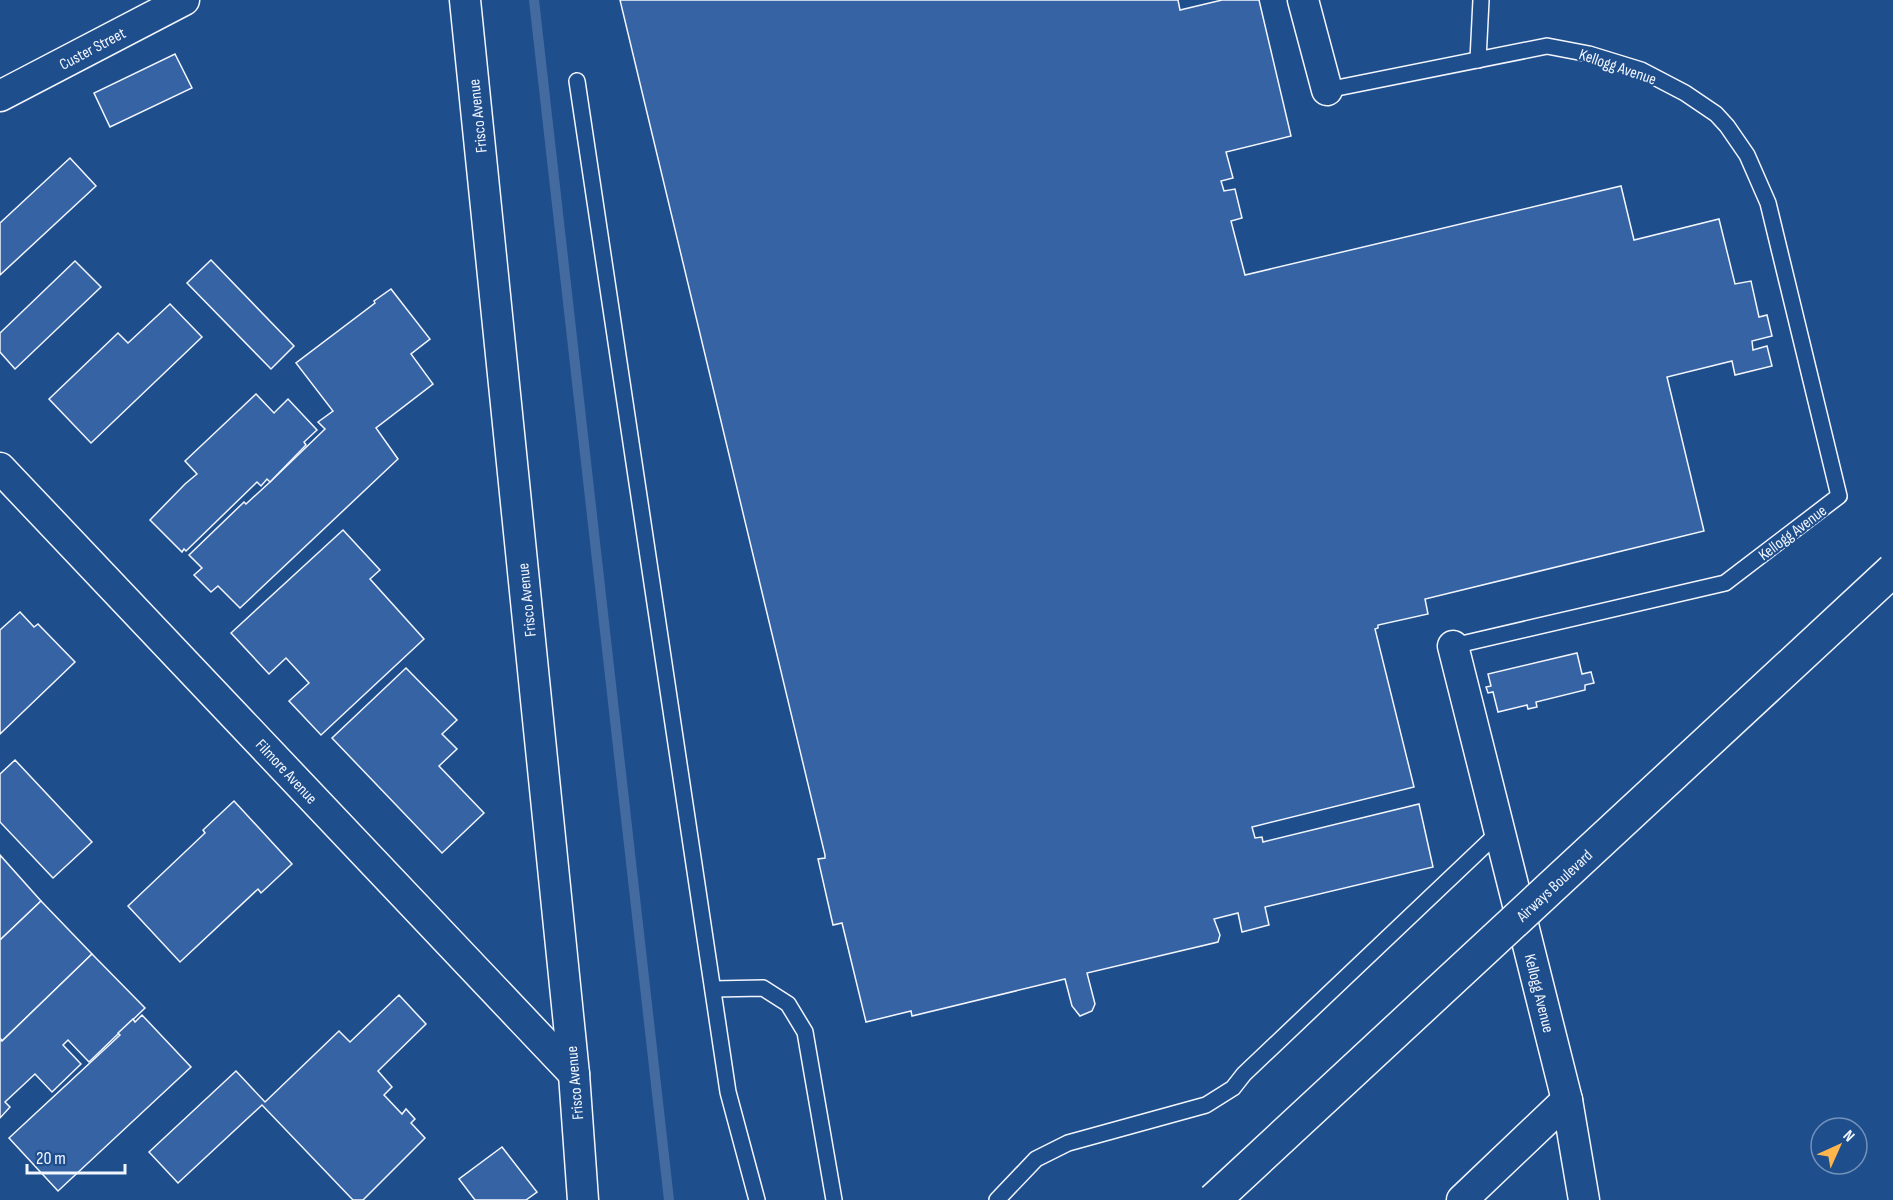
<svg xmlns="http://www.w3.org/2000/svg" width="1893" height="1200" font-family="'Sofia Sans Condensed',sans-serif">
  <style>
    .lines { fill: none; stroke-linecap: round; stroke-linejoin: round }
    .stream { stroke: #446ba0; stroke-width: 10 }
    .building { fill: #3563a3; stroke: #f2f6ff; stroke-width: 1.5 }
    .service-casing { stroke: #f2f6ff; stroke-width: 18 }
    .minor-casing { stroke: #f2f6ff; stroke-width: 33 }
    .service { stroke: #1f4e8c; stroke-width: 15 }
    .minor { stroke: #1f4e8c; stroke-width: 30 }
    .primary-bridge-casing { stroke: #f2f6ff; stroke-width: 36; stroke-linecap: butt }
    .primary-bridge { stroke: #1f4e8c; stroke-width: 33 }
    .labels { text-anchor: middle; stroke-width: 4.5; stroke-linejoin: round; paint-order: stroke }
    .street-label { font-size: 16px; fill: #f2f6ff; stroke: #1f4e8c }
  </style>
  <rect width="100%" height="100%" fill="#1f4e8c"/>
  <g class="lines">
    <polyline class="stream" points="534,0 669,1200"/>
  </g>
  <g class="building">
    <polygon points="620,0 1178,0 1180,10 1222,0 1259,0 1291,136 1226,152 1233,178 1221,181 1224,191 1235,189 1242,218 1231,221 1245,275 1621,186 1634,240 1719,219 1735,284 1751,281 1759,317 1767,315 1772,336 1752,341 1753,350 1767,346 1772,366 1735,375 1732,361 1667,377 1704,531 1425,599 1428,614 1378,625 1378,628 1375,629 1414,787 1252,827 1255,838 1262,837 1263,842 1419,804 1433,867 1265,907 1269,925 1242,932 1238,913 1214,919 1220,935 1218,942 1087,973 1095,1004 1092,1011 1080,1016 1072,1006 1065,979 912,1016 911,1011 866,1022 842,923 833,925 818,859 825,858 825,855"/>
    <polygon points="175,54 192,88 110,127 94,93"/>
    <polygon points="70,158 96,186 0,275 0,223"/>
    <polygon points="211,260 294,346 271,369 187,283"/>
    <polygon points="75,261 101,287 15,369 0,352 0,333"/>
    <polygon points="391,289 430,339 411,354 433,384 376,428 398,459 240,608 218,586 211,592 194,575 202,568 189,555 244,502 246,504 270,482 325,429 318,422 333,411 296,363 375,303 374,301"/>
    <polygon points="170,304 202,337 91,443 49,399 118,333 128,343"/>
    <polygon points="256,394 274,413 288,399 317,430 304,442 306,445 270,482 267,479 261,486 257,482 186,551 184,549 182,552 150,520 185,484 197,474 185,461"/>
    <polygon points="343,530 380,570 370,579 424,639 321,735 289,701 309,683 286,658 269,674 231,633"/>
    <polygon points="20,612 34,627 38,624 75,662 0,734 0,630"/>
    <polygon points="1577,653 1582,674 1591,672 1594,683 1585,685 1585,690 1536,702 1537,707 1528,709 1527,705 1498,712 1493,692 1488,693 1486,687 1491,686 1488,674"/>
    <polygon points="406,668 457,720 442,734 457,749 439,766 484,813 442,853 332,738"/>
    <polygon points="15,760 92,842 53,878 0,822 0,774"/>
    <polygon points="234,801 292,864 261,893 258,889 180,962 128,906 205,833 203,830"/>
    <polygon points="0,855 41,901 0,940"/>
    <polygon points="41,901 92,954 2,1041 0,1038 0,940"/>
    <polygon points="92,954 145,1008 89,1062 68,1040 63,1045 81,1064 52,1092 35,1074 5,1102 10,1107 0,1118 0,1040 2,1041"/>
    <polygon points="399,995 426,1024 378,1071 392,1087 384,1095 402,1114 406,1109 415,1119 411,1123 425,1138 363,1200 353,1200 262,1105 178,1183 149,1152 236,1071 265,1102 339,1031 350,1042"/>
    <polygon points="142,1015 191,1067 58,1191 9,1138 120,1035 118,1033 133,1019 135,1022"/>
    <polygon points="502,1147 537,1192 526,1200 475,1200 459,1179"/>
  </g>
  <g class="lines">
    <defs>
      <g id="service">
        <polyline points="1478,60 1481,0"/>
        <polyline points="577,81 728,1092 757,1200"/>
        <polyline points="1327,90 1547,46 1589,54 1641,70 1685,93 1716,114 1727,126 1747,155 1768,203 1839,496 1725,583 1453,646"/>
        <polyline points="713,989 763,988 788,1004 805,1032 834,1200"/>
        <polyline points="997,1200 1036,1159 1068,1143 1206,1105 1233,1088 1244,1074 1500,831"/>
      </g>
      <g id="minor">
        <polyline points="465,0 574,1074 583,1200"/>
        <polyline points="1303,0 1327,90"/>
        <polyline points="0,96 184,0"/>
        <polyline points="0,468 574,1074"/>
        <polyline points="1453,646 1567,1100 1584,1200"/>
        <polyline points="1462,1200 1567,1100"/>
      </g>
    </defs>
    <use href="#service" class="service-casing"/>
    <use href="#minor" class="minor-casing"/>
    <use href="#service" class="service"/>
    <use href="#minor" class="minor"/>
    <defs>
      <polyline id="primary-bridge" points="1214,1200 1893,570"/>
    </defs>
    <use href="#primary-bridge" class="primary-bridge-casing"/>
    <use href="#primary-bridge" class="primary-bridge"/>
  </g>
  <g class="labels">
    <g class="street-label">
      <text transform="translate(92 48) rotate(-28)" y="6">Custer Street</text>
      <text transform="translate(1618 66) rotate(19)" y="6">Kellogg Avenue</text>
      <text transform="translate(477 116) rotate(-96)" y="6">Frisco Avenue</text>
      <text transform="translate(1792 532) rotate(-37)" y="6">Kellogg Avenue</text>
      <text transform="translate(526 600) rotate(-96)" y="6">Frisco Avenue</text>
      <text transform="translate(287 771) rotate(47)" y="6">Filmore Avenue</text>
      <text transform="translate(1554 885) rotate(-43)" y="6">Airways Boulevard</text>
      <text transform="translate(1540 993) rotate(76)" y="6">Kellogg Avenue</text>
      <text transform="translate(574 1083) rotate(-95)" y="6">Frisco Avenue</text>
    </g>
  </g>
  <g transform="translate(1839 1146) rotate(45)"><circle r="28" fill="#1f4e8c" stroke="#7391ba" stroke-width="1.5"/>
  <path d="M0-4.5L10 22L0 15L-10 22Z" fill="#ffb74d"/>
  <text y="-9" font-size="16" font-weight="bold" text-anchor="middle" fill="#f2f6ff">N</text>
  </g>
  <path d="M27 1164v9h98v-9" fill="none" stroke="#f2f6ff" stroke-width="3"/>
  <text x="36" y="1164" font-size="18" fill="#f2f6ff" stroke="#1f4e8c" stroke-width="4.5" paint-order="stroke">20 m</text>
</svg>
